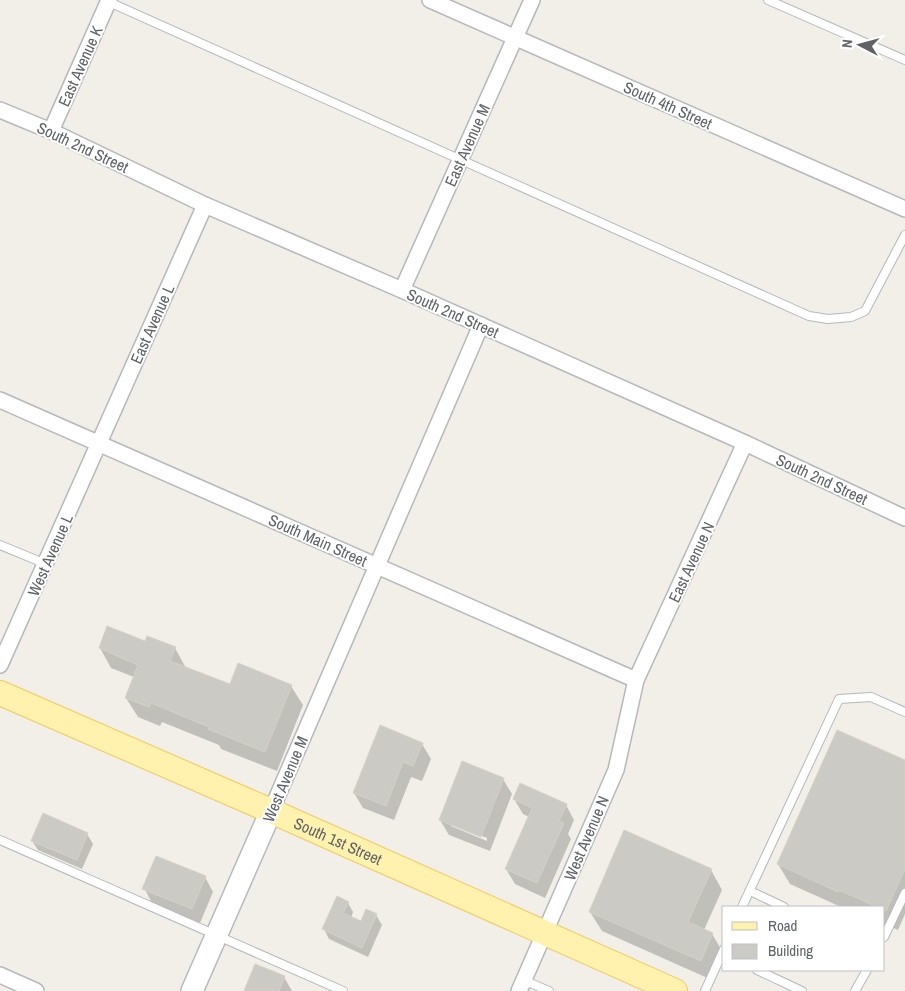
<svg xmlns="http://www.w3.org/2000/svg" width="905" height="991" font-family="'Archivo Narrow',sans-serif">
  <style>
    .shadow { fill: #0003; fill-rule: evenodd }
    .building { fill: #cccac5; stroke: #d6d1c6 }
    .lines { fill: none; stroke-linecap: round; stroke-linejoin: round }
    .lane-casing { stroke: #b5b8bc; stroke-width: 10 }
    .street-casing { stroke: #b5b8bc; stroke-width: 18 }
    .secondary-casing { stroke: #b6babf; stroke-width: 24 }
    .primary-casing { stroke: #f2c960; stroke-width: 26 }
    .lane { stroke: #fff; stroke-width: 8 }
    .street { stroke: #fff; stroke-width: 15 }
    .secondary { stroke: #fff; stroke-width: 21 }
    .primary { stroke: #fff2af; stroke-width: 24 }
    .labels { text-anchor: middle; stroke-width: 4; stroke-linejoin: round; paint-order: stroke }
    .street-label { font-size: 16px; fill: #5f6368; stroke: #fff }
  </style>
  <rect width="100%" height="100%" fill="#f1efe8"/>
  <g class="shadow">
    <polygon points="146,643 175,648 186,668 230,686 291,686 303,705 277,771 221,749 219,745 162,722 160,726 138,717 126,698 134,677 111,668 100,648"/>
    <polygon points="422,744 431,759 422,781 411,777 394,820 363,808 354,793"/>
    <polygon points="905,762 905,914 898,930 884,924 884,907 841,907 790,884 778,864"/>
    <path d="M503,779L512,794L490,851L449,835L440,820ZM451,824L487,838V841L451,826Z"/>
    <polygon points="514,799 566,805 574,820 568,834 571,839 545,898 515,884 506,869 529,817 523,814"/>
    <polygon points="87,834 93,844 82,869 38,850 32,841"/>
    <polygon points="711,870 722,890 704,930 712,934 724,954 712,980 602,931 590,912"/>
    <polygon points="205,877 213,892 200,923 152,903 144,888"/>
    <polygon points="348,903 353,912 351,918 361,922 376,915 382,925 368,957 329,939 324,929"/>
    <polygon points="284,977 292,991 245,991"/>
  </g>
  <g class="building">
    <polygon points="107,626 145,641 147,636 176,647 170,661 230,684 238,663 292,685 265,752 208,729 209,727 151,703 149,707 125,698 138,665 99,648"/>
    <polygon points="380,725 423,743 413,766 403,762 386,806 353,793"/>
    <polygon points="837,730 905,760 905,869 886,911 884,910 884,907 877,907 839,890 838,892 777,864"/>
    <polygon points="462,761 504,778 481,837 439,820"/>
    <polygon points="520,783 567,804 559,821 564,823 537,883 505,869 532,808 513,799"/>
    <polygon points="43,813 88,833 77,860 31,841"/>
    <polygon points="624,830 712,869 688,922 713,933 701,961 589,912"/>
    <polygon points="156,856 206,876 192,909 142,889"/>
    <polygon points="337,896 349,902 343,913 361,921 366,909 377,914 362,948 322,929"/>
    <polygon points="255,964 285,976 279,991 244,991"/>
  </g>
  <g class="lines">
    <defs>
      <g id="lane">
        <polyline points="768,0 905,60"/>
        <polyline points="109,2 809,316 828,319 851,317 865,311 905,235"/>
        <polyline points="0,545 46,564"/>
        <polyline points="0,840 343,991"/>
        <polyline points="750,891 784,907"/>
        <polyline points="742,907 839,699 871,697 905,712"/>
        <polyline points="884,937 905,893"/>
        <polyline points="757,970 802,991"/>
        <polyline points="523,980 549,991"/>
        <polyline points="705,991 724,949"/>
        <polyline points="855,991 867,970"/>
      </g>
      <g id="street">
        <polyline points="430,0 905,209"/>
        <polyline points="0,110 51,131 205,205 402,290 745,443 905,518"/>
        <polyline points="51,131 109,0"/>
        <polyline points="402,290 532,0"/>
        <polyline points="0,400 636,680"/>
        <polyline points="0,665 205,205"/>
        <polyline points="271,811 481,325"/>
        <polyline points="0,975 36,991"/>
        <polyline points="519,991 616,770 636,680 745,443"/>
      </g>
      <polyline id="secondary" points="192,991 271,811"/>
      <g id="primary">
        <path id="s1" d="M0,693L271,811L675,991"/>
      </g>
    </defs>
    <use href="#lane" class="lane-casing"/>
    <use href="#street" class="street-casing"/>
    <use href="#secondary" class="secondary-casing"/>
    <use href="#primary" class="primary-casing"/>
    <use href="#lane" class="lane"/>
    <use href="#street" class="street"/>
    <use href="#secondary" class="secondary"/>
    <use href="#primary" class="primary"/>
  </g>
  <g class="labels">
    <g class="street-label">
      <text transform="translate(80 66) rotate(-66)" y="6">East Avenue K</text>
      <text transform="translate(668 105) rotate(24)" y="6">South 4th Street</text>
      <text transform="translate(467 145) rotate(-66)" y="6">East Avenue M</text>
      <text transform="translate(83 147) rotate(25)" y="6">South 2nd Street</text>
      <text transform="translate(453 313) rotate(24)" y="6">South 2nd Street</text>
      <text transform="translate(152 324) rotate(-66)" y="6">East Avenue L</text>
      <text transform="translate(822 479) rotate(25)" y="6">South 2nd Street</text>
      <text transform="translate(318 540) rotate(24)" y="6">South Main Street</text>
      <text transform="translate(50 555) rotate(-66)" y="6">West Avenue L</text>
      <text transform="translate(691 562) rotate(-65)" y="6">East Avenue N</text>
      <text transform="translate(285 779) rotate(-67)" y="6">West Avenue M</text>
      <text transform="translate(586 838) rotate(-67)" y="6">West Avenue N</text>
      <text dy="6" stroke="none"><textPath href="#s1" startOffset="369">South 1st Street</textPath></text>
    </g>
  </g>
  <rect x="722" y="906" width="162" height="65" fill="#ffffff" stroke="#bfc1c3"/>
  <rect x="732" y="922" width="25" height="8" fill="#fff2af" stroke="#bfc1c3"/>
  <text x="768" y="931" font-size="15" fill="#5f6368">Road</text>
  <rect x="732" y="944" width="25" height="15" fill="#cccac5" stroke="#bfc1c3"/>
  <text x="768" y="956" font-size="15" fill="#5f6368">Building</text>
  <g transform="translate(860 45) rotate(276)" stroke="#ffffff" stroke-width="4" paint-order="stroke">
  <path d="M0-4L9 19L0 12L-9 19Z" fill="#5f6368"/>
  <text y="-8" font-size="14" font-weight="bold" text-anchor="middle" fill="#5f6368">N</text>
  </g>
</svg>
